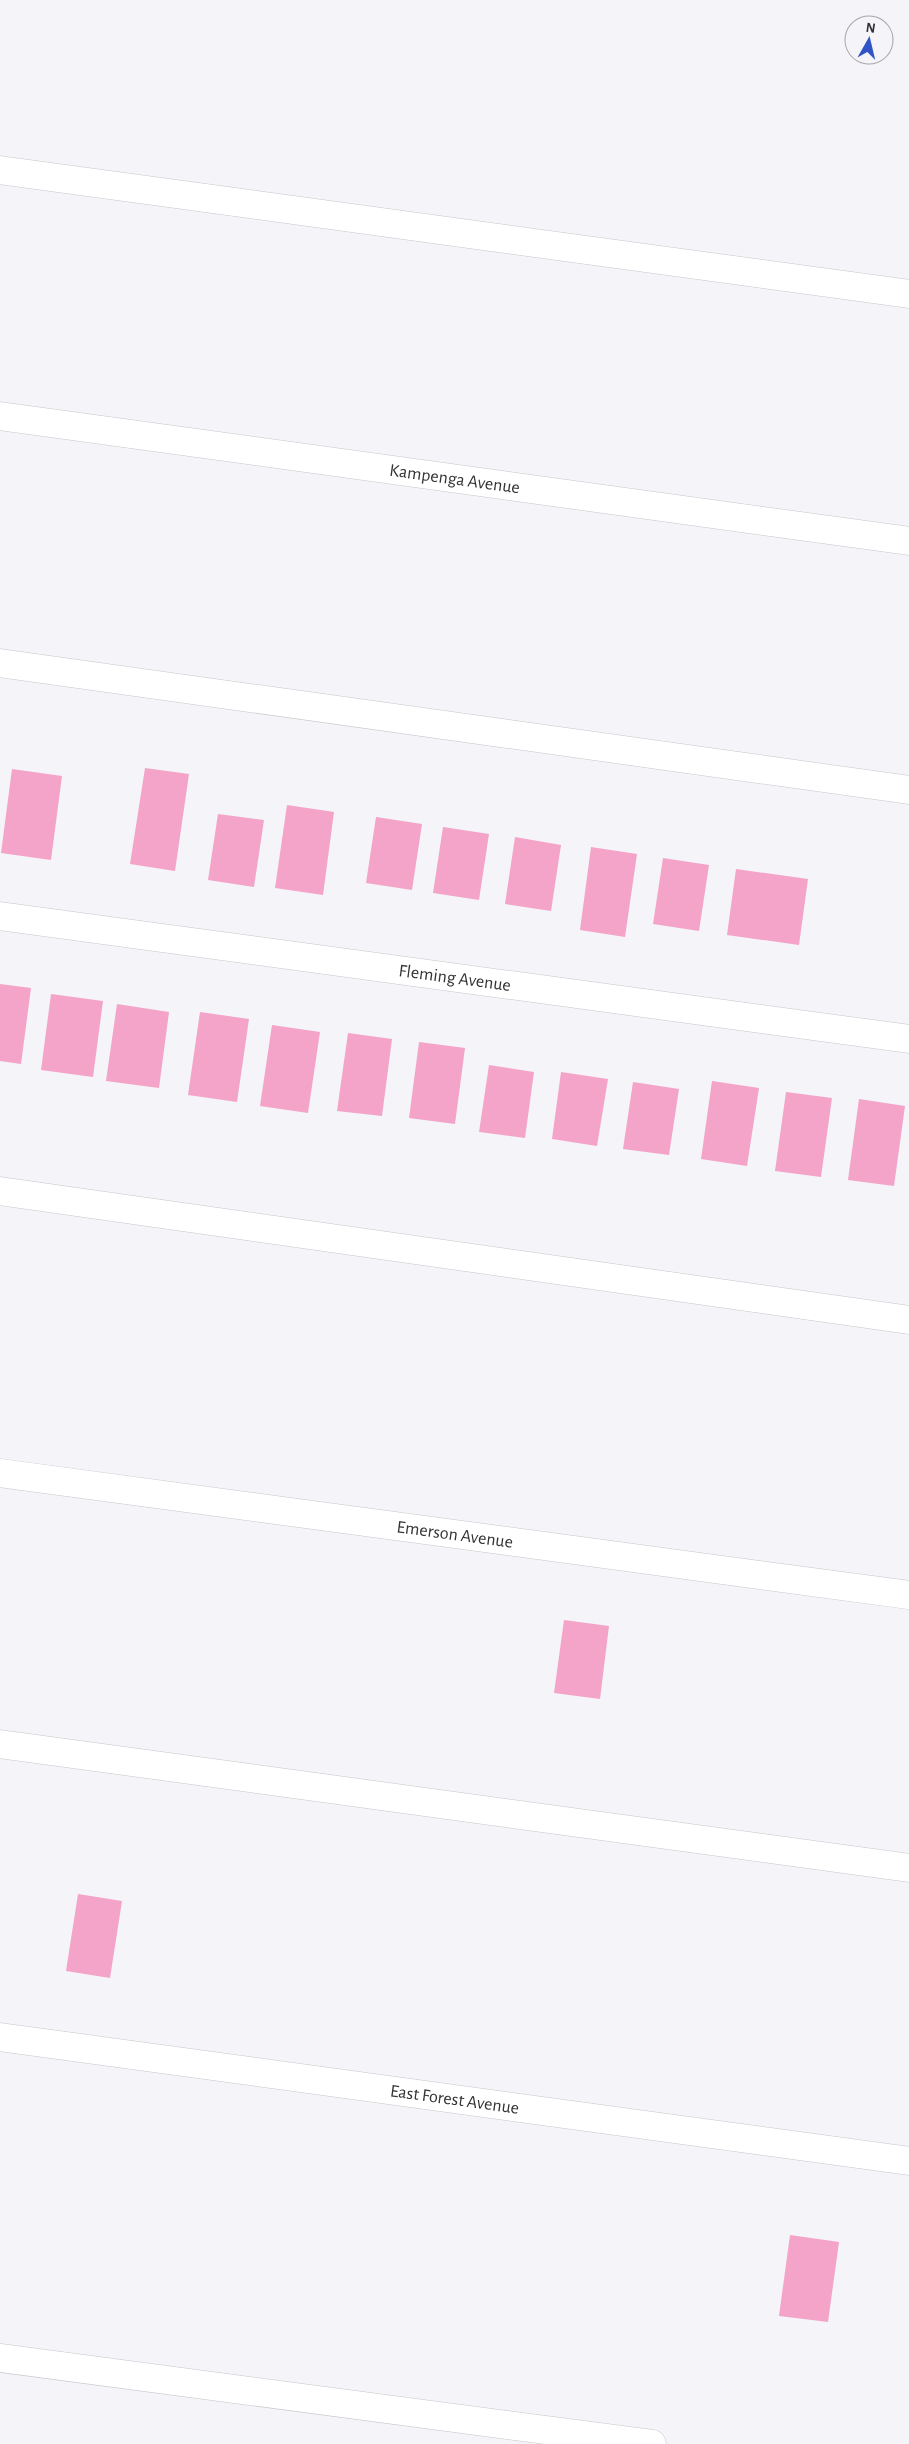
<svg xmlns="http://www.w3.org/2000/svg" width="909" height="2444" font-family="'Alegreya Sans',sans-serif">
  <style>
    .building { fill: #f4a4c8 }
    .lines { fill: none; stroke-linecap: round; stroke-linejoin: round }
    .minor-casing { stroke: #c7c7cb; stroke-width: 29 }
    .minor { stroke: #fff; stroke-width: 28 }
    .labels { text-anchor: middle; stroke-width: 4; stroke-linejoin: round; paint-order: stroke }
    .street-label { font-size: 18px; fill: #333335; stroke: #f4f4f9 }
  </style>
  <rect width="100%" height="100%" fill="#f4f4f9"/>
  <g class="building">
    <polygon points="145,768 189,774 175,871 130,864"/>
    <polygon points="12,769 62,776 51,860 1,853"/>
    <polygon points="287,805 334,812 323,895 275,888"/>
    <polygon points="218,814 264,820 254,887 208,880"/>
    <polygon points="376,817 422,824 412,890 366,883"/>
    <polygon points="443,827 489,834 479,900 433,893"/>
    <polygon points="515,837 561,845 551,911 505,904"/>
    <polygon points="591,847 637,854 625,937 580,930"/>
    <polygon points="663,858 709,865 699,931 653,924"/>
    <polygon points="736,869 808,879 799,945 727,935"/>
    <polygon points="0,984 31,988 21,1064 0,1061"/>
    <polygon points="51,994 103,1001 93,1077 41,1070"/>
    <polygon points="117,1004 169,1012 159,1088 106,1081"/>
    <polygon points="200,1012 249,1019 237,1102 188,1095"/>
    <polygon points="272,1025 320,1032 308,1113 260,1106"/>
    <polygon points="348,1033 392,1039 382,1116 337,1111"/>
    <polygon points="419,1042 465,1048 455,1124 409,1118"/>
    <polygon points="489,1065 534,1072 525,1138 479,1132"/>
    <polygon points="561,1072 608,1079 597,1146 552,1139"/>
    <polygon points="712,1081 759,1088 747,1166 701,1159"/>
    <polygon points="633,1082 679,1089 669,1155 623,1149"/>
    <polygon points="786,1092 832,1098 821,1177 775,1171"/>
    <polygon points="859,1099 905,1106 894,1186 848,1180"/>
    <polygon points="564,1620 609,1626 600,1699 554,1693"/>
    <polygon points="78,1894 122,1901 110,1978 66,1971"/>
    <polygon points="790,2235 839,2242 828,2322 779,2316"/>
  </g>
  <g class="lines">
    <defs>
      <g id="minor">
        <polyline points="0,170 909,294"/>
        <path id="s1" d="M0,416L909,541"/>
        <polyline points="0,663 909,790"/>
        <path id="s2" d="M0,916L909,1039"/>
        <polyline points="0,1191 909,1320"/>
        <path id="s3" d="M0,1473L909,1595"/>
        <polyline points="0,1744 909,1868"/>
        <path id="s4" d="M0,2037L909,2161"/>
        <polyline points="0,2358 652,2444"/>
      </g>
    </defs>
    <use href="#minor" class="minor-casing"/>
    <use href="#minor" class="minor"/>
  </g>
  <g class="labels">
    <g class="street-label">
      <text dy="6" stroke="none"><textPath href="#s1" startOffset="459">Kampenga Avenue</textPath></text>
      <text dy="6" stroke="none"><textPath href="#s2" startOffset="459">Fleming Avenue</textPath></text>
      <text dy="6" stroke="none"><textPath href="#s3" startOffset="459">Emerson Avenue</textPath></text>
      <text dy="6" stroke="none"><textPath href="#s4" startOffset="459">East Forest Avenue</textPath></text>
    </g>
  </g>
  <g transform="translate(869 40) rotate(8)"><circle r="24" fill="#f4f4f9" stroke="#a7a7ab"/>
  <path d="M0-4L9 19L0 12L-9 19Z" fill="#3255c5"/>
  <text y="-8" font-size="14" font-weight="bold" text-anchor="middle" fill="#333335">N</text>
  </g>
</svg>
